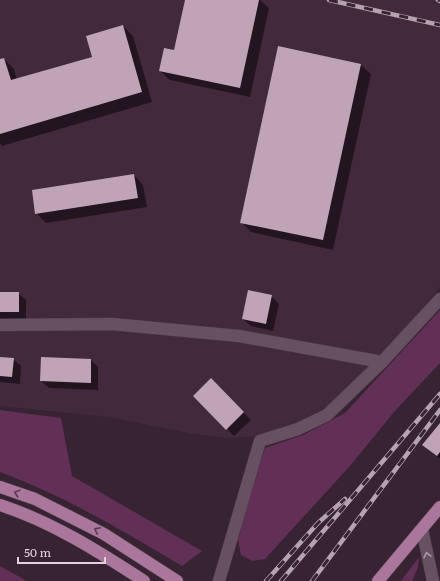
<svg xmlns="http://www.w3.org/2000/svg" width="440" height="581" font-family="Literata,serif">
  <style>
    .built { fill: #43293c }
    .green { fill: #622f56 }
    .shadow { fill: #0007 }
    .building { fill: #bea4b6 }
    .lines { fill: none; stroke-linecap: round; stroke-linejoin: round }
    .minor-casing { stroke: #50404c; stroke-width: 13 }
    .major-casing { stroke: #50404c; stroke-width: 13 }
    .minor { stroke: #675161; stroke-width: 12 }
    .major { stroke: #aa769c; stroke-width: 12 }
    .rail-casing { stroke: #b3a4af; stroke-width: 4.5 }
    .rail { stroke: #372332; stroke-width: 3; stroke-dasharray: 9; stroke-linecap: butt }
    .oneway { stroke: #5a3c52 }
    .oneway2 { stroke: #aa98a5 }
  </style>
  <rect width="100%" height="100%" fill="#372332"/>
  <polygon class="built" points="0,0 440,0 440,287 383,355 333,404 294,425 259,437 226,438 193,434 109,417 0,406"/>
  <g class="green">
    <polygon points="440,310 440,363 394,412 350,466 265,559 252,561 241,555 238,540 244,516 265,448 303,435 345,413"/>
    <path d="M0,410L61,418L72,476L202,551L182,566C123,531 65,496 0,472Z"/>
    <polygon points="419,557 418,567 412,581 401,581"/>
    <polygon points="0,566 27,581 0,581"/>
  </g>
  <g class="shadow">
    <polygon points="186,0 260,0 269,8 250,97 170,80 160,71 175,51"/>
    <polygon points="123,26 133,36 152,102 2,146 0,143 0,60 4,59 14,69 17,80 93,57"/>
    <polygon points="279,47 361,65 371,74 333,250 251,232 241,222"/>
    <polygon points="134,175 143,185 147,207 46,223 36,213"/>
    <polygon points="0,293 18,293 26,300 26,319 0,320"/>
    <polygon points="271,296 279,304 273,331 251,326 243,319"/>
    <polygon points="0,358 13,359 21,366 20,384 0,382"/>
    <polygon points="91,360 98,367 98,390 49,388 41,381"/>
    <polygon points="211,379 251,420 234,436 194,396"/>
    <polygon points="440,424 440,459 424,445"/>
  </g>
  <g class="building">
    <polygon points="185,0 259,0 240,88 159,71 164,48 174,50"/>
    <polygon points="123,25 142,92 0,134 0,59 4,58 11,80 92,57 86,36"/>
    <polygon points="278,46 361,64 323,240 240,223"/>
    <polygon points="134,174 138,198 35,214 32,190"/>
    <polygon points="248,290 272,295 266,324 242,319"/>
    <rect x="0" y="292" width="19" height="20"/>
    <polygon points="0,357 14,358 12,377 0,376"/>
    <polygon points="41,357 91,359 91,383 40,381"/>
    <polygon points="211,378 244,412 226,430 193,396"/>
    <polygon points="440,423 440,452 437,456 422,445"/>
  </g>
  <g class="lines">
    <defs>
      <g id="minor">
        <polyline points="0,325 112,324 239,336 382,362"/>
        <polyline points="422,529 433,581"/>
        <polyline points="219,581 260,441 298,429 327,415 382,362 440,299"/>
      </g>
      <g id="major">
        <polyline points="0,487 35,499 104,534 177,581"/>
        <path d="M0,505C52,522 98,551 144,581"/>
        <polyline points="378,581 440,507"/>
      </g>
    </defs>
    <use href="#minor" class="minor-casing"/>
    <use href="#major" class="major-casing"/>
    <use href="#minor" class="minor"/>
    <use href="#major" class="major"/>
    <defs>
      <g id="rail">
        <polyline points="329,0 440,25"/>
        <polyline points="438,0 440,1"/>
        <polyline points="266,581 318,523 345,499"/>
        <polyline points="281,581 440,394"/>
        <polyline points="312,581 440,410"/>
      </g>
    </defs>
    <use href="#rail" class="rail-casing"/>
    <use href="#rail" class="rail"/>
  </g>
  <defs><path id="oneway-chevron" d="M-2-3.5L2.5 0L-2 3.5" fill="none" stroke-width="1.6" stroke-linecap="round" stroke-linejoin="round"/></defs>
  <g class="oneway">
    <use href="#oneway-chevron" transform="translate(17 493) rotate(-161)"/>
    <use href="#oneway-chevron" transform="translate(97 530) rotate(-153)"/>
  </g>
  <use class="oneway2" href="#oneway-chevron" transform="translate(427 555) rotate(-102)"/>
  <path d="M18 557v6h87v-6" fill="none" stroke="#e0d3dc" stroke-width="2"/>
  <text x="24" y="557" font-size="12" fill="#e0d3dc" stroke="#372332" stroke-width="3" paint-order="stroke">50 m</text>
</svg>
